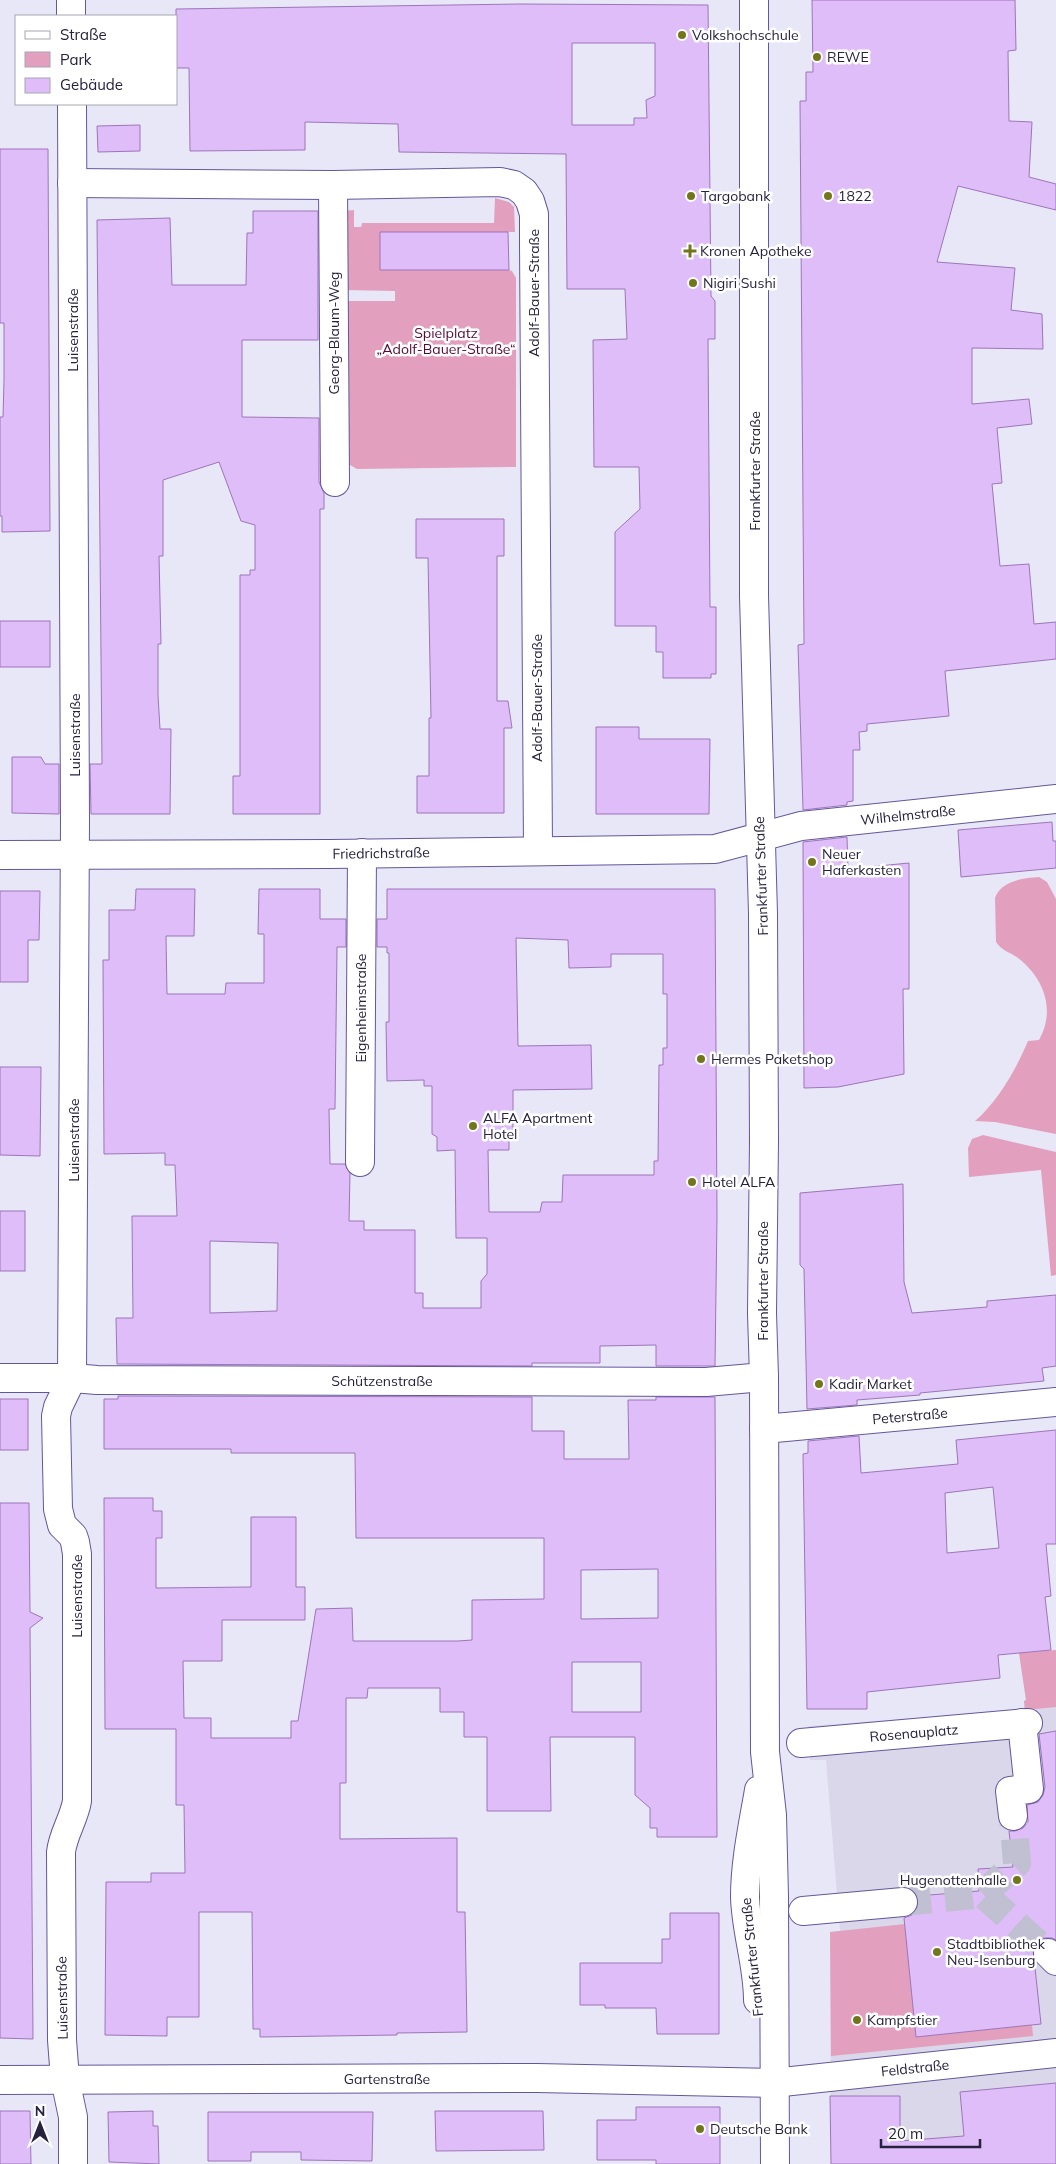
<svg xmlns="http://www.w3.org/2000/svg" width="1056" height="2164" font-family="Mulish,sans-serif">
  <style>
    .built { fill: #dad7ea }
    .green { fill: #e2a0be }
    .building { fill: #dfbdf8; stroke: #9d75b9; fill-rule: evenodd }
    .lines { fill: none; stroke-linecap: round; stroke-linejoin: round }
    .minor-tunnel { stroke: #c1bfd2; stroke-width: 28; stroke-dasharray: 28 14; stroke-linecap: butt }
    .minor-casing { stroke: #64569c; stroke-width: 30 }
    .major-casing { stroke: #64569c; stroke-width: 30 }
    .minor { stroke: #fff; stroke-width: 28 }
    .major { stroke: #fff; stroke-width: 28 }
    .poi-dot { fill: #73751b; stroke: #fff; stroke-width: 2 }
    .labels { text-anchor: middle; stroke-width: 5; stroke-linejoin: round; paint-order: stroke }
    .poi-label { font-size: 14px; fill: #26213e; stroke: #fff; text-anchor: start }
    .street-label { font-size: 14px; fill: #26213e; stroke: #fff }
    .park-label { font-size: 14px; fill: #570737; stroke: #fff }
  </style>
  <rect width="100%" height="100%" fill="#e8e7f7"/>
  <polygon class="built" points="1056,1650 1056,2164 831,2164 830,1932 840,1931 826,1760 810,1760 808,1726 1024,1710 1024,1701 1026,1700 1019,1653"/>
  <g class="green">
    <polygon points="495,198 509,202 514,207 515,232 380,232 380,270 509,270 512,271 516,278 516,467 357,469 348,464 342,301 395,301 395,291 342,290 341,211 354,210 354,227 361,227 362,223 494,223"/>
    <path d="M1039,877L1047,882L1056,899V1134L995,1122L975,1121C999,1100 1016,1069 1028,1041L1039,1040C1056,1010 1044,978 1018,958C1010,952 1002,951 996,942L995,898C1001,881 1023,878 1039,877Z"/>
    <polygon points="983,1135 1056,1152 1056,1275 1051,1276 1041,1170 969,1177 968,1148 972,1139"/>
    <polygon points="1056,1650 1056,1707 1025,1710 1024,1701 1026,1700 1019,1653"/>
    <polygon points="905,1924 916,2037 1032,2025 1033,2036 831,2056 830,1932"/>
  </g>
  <g class="building">
    <polygon points="812,0 1015,0 1016,50 1008,51 1009,121 1032,122 1029,177 1056,184 1056,210 958,186 937,262 1015,268 1011,310 1042,314 1043,349 972,348 972,404 1029,399 1032,424 997,428 1002,483 992,484 1000,566 1029,564 1034,624 1056,622 1056,659 945,671 949,716 867,724 867,731 859,732 860,750 853,750 853,801 847,802 847,805 803,810 798,645 804,644 800,101 806,101 806,72 813,72"/>
    <path d="M520,4L708,5L711,296L715,301V339H708L710,607H716V674H711V678H663V652H656V626H615V532L640,509L639,467H594L593,340L627,339L625,289H567L566,154L399,152L398,124L305,122V150L190,151L189,68H176V9ZM572,43H655V96L646,100L647,118H634V125H572Z"/>
    <polygon points="140,125 140,151 98,152 97,126"/>
    <polygon points="0,149 48,149 50,531 2,532 2,516 0,516 0,417 3,417 4,380 4,323 0,323"/>
    <polygon points="253,211 318,211 318,340 242,340 242,417 319,418 319,482 324,493 324,509 320,509 320,814 233,814 233,776 240,776 240,575 250,575 250,570 255,570 255,525 241,521 219,462 163,480 163,556 159,556 161,644 158,644 158,695 160,729 171,729 170,814 91,814 90,764 102,764 97,220 170,218 172,285 246,285 247,233 253,233"/>
    <polygon points="380,232 508,232 509,270 380,270"/>
    <polygon points="416,519 504,519 504,556 497,556 497,701 508,701 512,728 504,728 504,813 417,813 417,776 429,776 429,718 431,718 428,558 416,558"/>
    <rect x="0" y="621" width="50" height="46"/>
    <polygon points="596,727 639,727 639,739 710,739 709,814 596,814"/>
    <polygon points="12,757 41,757 45,764 59,764 59,814 12,813"/>
    <polygon points="1052,822 1053,841 1056,841 1056,868 961,877 958,830"/>
    <polygon points="847,837 848,869 909,863 909,989 903,989 904,1074 838,1087 804,1088 803,842"/>
    <path d="M136,889H195L194,936H166L167,994H225L226,983H264V934H258L259,889H320V919H346V947H337L335,1109H329L330,1164H345L350,1173L349,1221H364V1230H415V1293H423V1308H481V1281L487,1274V1238H456L455,1150L437,1151V1137L432,1134V1086H424V1080L387,1081L386,1022H389V953H387V947H377V919H387V889H715L717,1216L715,1366H656V1345L600,1346V1363H532V1366L117,1364L116,1318H133L132,1216H177L175,1165H165V1153L104,1154L103,960H109V910H135ZM516,938L568,940L569,968L611,967V954H663V994H667V1048H663V1065H659L658,1161H654V1175H563L562,1202H542L540,1212H489L488,1150H509V1136L513,1133V1090L592,1089L591,1045L518,1046ZM210,1241L278,1243L277,1311L210,1313Z"/>
    <polygon points="0,891 40,891 39,940 28,940 28,982 0,982"/>
    <polygon points="0,1067 41,1067 40,1156 0,1155"/>
    <polygon points="903,1184 904,1282 912,1313 987,1307 987,1301 1056,1295 1056,1366 1042,1368 1044,1381 920,1393 920,1395 857,1400 857,1405 807,1409 804,1269 800,1265 800,1193"/>
    <rect x="0" y="1211" width="25" height="60"/>
    <path d="M118,1396L532,1397V1431H564V1459H629L628,1400H656V1397H715L717,1837H657V1828H650V1808L635,1795V1737H550L551,1811H487V1737H464V1712H440V1688H368L367,1698H346V1783H340V1839L457,1838V1912H465L467,2032L397,2033V2035L260,2037V2029H253L252,1912H199V2017H167V2036L105,2035L106,1882H151V1873H185L184,1805H176V1729H105L104,1498H153V1511H162V1538H156V1588L251,1587V1517H296V1587H305V1620H222V1661H183L184,1718H211V1738H291V1721H298L316,1609L352,1608L353,1641H458L472,1640V1600L544,1599V1538H356L355,1453H231V1449H104V1399H118ZM658,1569V1618L581,1619V1570ZM572,1662H641V1712H572Z"/>
    <rect x="0" y="1399" width="28" height="51"/>
    <path d="M1056,1430V1544H1046L1051,1596L1045,1597L1051,1650L998,1655L1000,1678L867,1692V1709H807L803,1454L808,1453V1441L859,1436L861,1473L958,1464L956,1440ZM993,1487L999,1548L947,1553L945,1493Z"/>
    <polygon points="0,1503 29,1503 30,1612 43,1618 30,1628 33,2039 0,2038"/>
    <polygon points="1056,1731 1056,1940 1052,1938 1044,1938 1037,1942 1033,1949 1041,2024 916,2037 904,1918 912,1915 917,1909 917,1896 979,1891 978,1869 1013,1867 1009,1831 1015,1831 1023,1828 1028,1822 1027,1805 1038,1802 1043,1795 1045,1787 1039,1734"/>
    <polygon points="670,1913 719,1913 719,2034 657,2034 656,2008 605,2008 605,2005 580,2005 580,1963 662,1963 662,1939 670,1939"/>
    <polygon points="1056,2083 1056,2164 831,2164 830,2096 900,2096 900,2141 964,2136 960,2092"/>
    <polygon points="636,2107 720,2107 720,2164 656,2164 656,2160 597,2160 597,2120 636,2120"/>
    <polygon points="0,2111 30,2111 31,2164 0,2164"/>
    <polygon points="153,2111 153,2126 158,2126 159,2164 109,2162 108,2112"/>
    <polygon points="435,2111 543,2111 544,2150 436,2151"/>
    <polygon points="208,2112 373,2112 372,2161 301,2160 301,2152 251,2152 251,2161 208,2161"/>
  </g>
  <g class="lines">
    <g class="minor-tunnel">
      <polyline points="983,1894 1017,1863 1013,1816"/>
      <polyline points="903,1902 983,1894 1048,1953"/>
    </g>
    <defs>
      <g id="minor">
        <polyline points="71,0 71,16"/>
        <path d="M72,104L75,820L72,1378L58,1407L56,1416L58,1509L62,1525L73,1536L75,1542L77,1554V1801C74,1819 63,1834 61,1852L62,2040L65,2079L73,2117V2164"/>
        <polyline points="72,183 333,185 500,182 514,185 524,192 530,201 534,214 534,242 538,850"/>
        <polyline points="333,185 335,482"/>
        <polyline points="0,855 330,854 715,849 801,826 1056,799"/>
        <polyline points="360,1162 362,853"/>
        <polyline points="0,1378 72,1378 97,1380 706,1382 764,1377"/>
        <polyline points="764,1429 1056,1402"/>
        <polyline points="801,1743 1028,1723"/>
        <polyline points="1013,1816 1010,1791 1029,1789 1022,1723"/>
        <polyline points="803,1911 903,1902"/>
        <polyline points="1048,1953 1056,1961"/>
        <polyline points="0,2080 537,2078 773,2083 1056,2053"/>
      </g>
      <g id="major">
        <polyline points="754,0 754,596 763,914 764,1141 762,1313 764,1377 765,1752 772,1815 774,1897 775,2164"/>
        <path d="M758,2000C758,1965 746,1932 745,1897C745,1861 753,1825 759,1790"/>
      </g>
    </defs>
    <use href="#minor" class="minor-casing"/>
    <use href="#major" class="major-casing"/>
    <use href="#minor" class="minor"/>
    <use href="#major" class="major"/>
  </g>
  <g class="poi-dot">
    <circle cx="682" cy="35" r="5"/>
    <circle cx="817" cy="57" r="5"/>
    <circle cx="691" cy="196" r="5"/>
    <circle cx="828" cy="196" r="5"/>
    <path d="M687.5 243.5h5v5h5v5h-5v5h-5v-5h-5v-5h5z"/>
    <circle cx="693" cy="283" r="5"/>
    <circle cx="812" cy="862" r="5"/>
    <circle cx="701" cy="1059" r="5"/>
    <circle cx="473" cy="1126" r="5"/>
    <circle cx="692" cy="1182" r="5"/>
    <circle cx="819" cy="1384" r="5"/>
    <circle cx="1017" cy="1880" r="5"/>
    <circle cx="937" cy="1952" r="5"/>
    <circle cx="857" cy="2020" r="5"/>
    <circle cx="700" cy="2129" r="5"/>
  </g>
  <g class="labels">
    <g class="poi-label">
      <text x="692" y="40">Volkshochschule</text>
      <text x="827" y="62">REWE</text>
      <text x="701" y="201">Targobank</text>
      <text x="838" y="201">1822</text>
      <text x="700" y="256">Kronen Apotheke</text>
      <text x="703" y="288">Nigiri Sushi</text>
      <text x="822" y="859">Neuer<tspan x="822" dy="16">Haferkasten</tspan></text>
      <text x="711" y="1064">Hermes Paketshop</text>
      <text x="483" y="1123">ALFA Apartment<tspan x="483" dy="16">Hotel</tspan></text>
      <text x="702" y="1187">Hotel ALFA</text>
      <text x="829" y="1389">Kadir Market</text>
      <text x="1007" y="1885" text-anchor="end">Hugenottenhalle</text>
      <text x="947" y="1949">Stadtbibliothek<tspan x="947" dy="16">Neu-Isenburg</tspan></text>
      <text x="867" y="2025">Kampfstier</text>
      <text x="710" y="2134">Deutsche Bank</text>
    </g>
    <g class="street-label">
      <text transform="translate(534 293) rotate(-90)" y="5">Adolf-Bauer-Straße</text>
      <text transform="translate(73 330) rotate(-90)" y="5">Luisenstraße</text>
      <text transform="translate(334 333) rotate(-90)" y="5">Georg-Blaum-Weg</text>
      <text transform="translate(755 471) rotate(-90)" y="5">Frankfurter Straße</text>
      <text transform="translate(537 698) rotate(-90)" y="5">Adolf-Bauer-Straße</text>
      <text transform="translate(75 735) rotate(-90)" y="5">Luisenstraße</text>
      <text transform="translate(908 815) rotate(-6)" y="5">Wilhelmstraße</text>
      <text transform="translate(381 853) rotate(-1)" y="5">Friedrichstraße</text>
      <text transform="translate(761 876) rotate(-92)" y="5">Frankfurter Straße</text>
      <text transform="translate(361 1008) rotate(-90)" y="5">Eigenheimstraße</text>
      <text transform="translate(74 1140) rotate(-90)" y="5">Luisenstraße</text>
      <text transform="translate(763 1281) rotate(-90)" y="5">Frankfurter Straße</text>
      <text x="382" y="1386">Schützenstraße</text>
      <text transform="translate(910 1416) rotate(-5)" y="5">Peterstraße</text>
      <text transform="translate(77 1596) rotate(-90)" y="5">Luisenstraße</text>
      <text transform="translate(914 1733) rotate(-5)" y="5">Rosenauplatz</text>
      <text transform="translate(752 1957) rotate(-96)" y="5">Frankfurter Straße</text>
      <text transform="translate(62 1998) rotate(-91)" y="5">Luisenstraße</text>
      <text transform="translate(915 2068) rotate(-6)" y="5">Feldstraße</text>
      <text x="387" y="2084">Gartenstraße</text>
    </g>
    <g class="park-label">
      <text x="446" y="338">Spielplatz<tspan x="446" dy="16">„Adolf-Bauer-Straße“</tspan></text>
    </g>
  </g>
  <rect x="15" y="15" width="162" height="90" fill="#ffffff" stroke="#a8a6b2"/>
  <rect x="25" y="31" width="25" height="8" fill="#ffffff" stroke="#a8a6b2"/>
  <text x="60" y="40" font-size="15" fill="#26213e">Straße</text>
  <rect x="25" y="52" width="25" height="15" fill="#e2a0be" stroke="#a8a6b2"/>
  <text x="60" y="65" font-size="15" fill="#26213e">Park</text>
  <rect x="25" y="78" width="25" height="15" fill="#dfbdf8" stroke="#a8a6b2"/>
  <text x="60" y="90" font-size="15" fill="#26213e">Gebäude</text>
  <g transform="translate(40 2124)" stroke="#ffffff" stroke-width="4" paint-order="stroke">
  <path d="M0-4L9 19L0 12L-9 19Z" fill="#26213e"/>
  <text y="-8" font-size="14" font-weight="bold" text-anchor="middle" fill="#26213e">N</text>
  </g>
  <path d="M881 2139v8h99v-8" fill="none" stroke="#26213e" stroke-width="2.5"/>
  <text x="888" y="2139" font-size="15" fill="#26213e" stroke="#ffffff" stroke-width="4" paint-order="stroke">20 m</text>
</svg>
